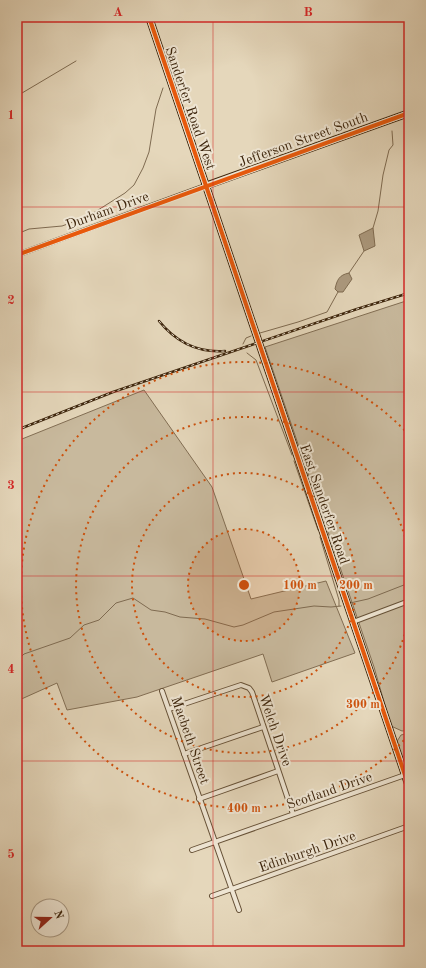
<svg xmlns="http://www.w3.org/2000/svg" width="426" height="968" font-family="'Old Standard TT',serif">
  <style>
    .green { fill: #c8b99d; stroke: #826e54 }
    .water { fill: #ac9a7f; stroke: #7f6b51 }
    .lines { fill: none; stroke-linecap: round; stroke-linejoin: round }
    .stream { stroke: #7f6b51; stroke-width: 1 }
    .street-casing { stroke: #665137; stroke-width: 6 }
    .secondary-casing { stroke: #3c240b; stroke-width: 8 }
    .street { stroke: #eee5d3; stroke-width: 4 }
    .secondary { stroke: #eee5d3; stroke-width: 6 }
    .rail-casing { stroke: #3c240b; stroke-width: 2.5 }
    .rail { stroke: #eee5d3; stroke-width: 1; stroke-dasharray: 3; stroke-linecap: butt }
    .cycleway-casing { stroke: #eee5d3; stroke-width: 6 }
    .cycleway { stroke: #e8590c; stroke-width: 4 }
    .grid { fill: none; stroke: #d62828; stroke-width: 1; stroke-opacity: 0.55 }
    .ring { fill: none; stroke: #ce510c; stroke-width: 2; stroke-dasharray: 2 4 }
    .labels { text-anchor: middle; stroke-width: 4; stroke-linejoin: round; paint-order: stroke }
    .street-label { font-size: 14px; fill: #3c240b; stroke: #eee5d3 }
    .centre { fill: #ce510c; stroke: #eee5d3; stroke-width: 2 }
    .ring-label { font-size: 12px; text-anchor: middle; font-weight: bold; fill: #ce510c; stroke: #eee5d3; stroke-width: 4; stroke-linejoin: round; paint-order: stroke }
    .neatline { fill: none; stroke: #d62828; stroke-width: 1.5 }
    .grid-label { font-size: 13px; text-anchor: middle; font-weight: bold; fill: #d62828 }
  </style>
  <rect width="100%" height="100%" fill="#e5d7bb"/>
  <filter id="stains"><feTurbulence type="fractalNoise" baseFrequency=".005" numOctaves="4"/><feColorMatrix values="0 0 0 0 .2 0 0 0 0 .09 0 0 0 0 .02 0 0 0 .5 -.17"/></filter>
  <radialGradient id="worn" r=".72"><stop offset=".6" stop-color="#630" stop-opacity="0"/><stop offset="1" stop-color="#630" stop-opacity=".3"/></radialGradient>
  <g class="green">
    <polygon points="409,300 409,730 402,731 391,726 374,667 265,347"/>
    <polygon points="144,390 212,487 251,599 326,581 355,653 272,682 263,654 137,697 67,710 57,683 17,701 17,441"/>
    <polygon points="409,733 409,782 396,743 401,735"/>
  </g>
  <g class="water">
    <polygon points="373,228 375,246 364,251 359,235"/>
    <path d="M349,273L352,279L343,292H338L335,289C337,280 339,275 349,273Z"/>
  </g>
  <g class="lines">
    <g class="stream">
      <polyline points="17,96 76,61"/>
      <polyline points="373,228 378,211 383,175 389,150 393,145 392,131"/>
      <polyline points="17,234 29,229 62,226 87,217 125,193 134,185 143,168 149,152 156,109 163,88"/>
      <polyline points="349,273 364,251"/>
      <polyline points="260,333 298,322 327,312 338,292"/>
      <polyline points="243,344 246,338 251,336"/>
      <polyline points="247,353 256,360 292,455"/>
      <polyline points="294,461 318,530"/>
      <polyline points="320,537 339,600 339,606"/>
      <polyline points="350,603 368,599 409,583"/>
      <polyline points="17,665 20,658 24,654 70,638 84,625 99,620 116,603 133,598 151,610 165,612 180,617 205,619 234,627 243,625 274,612 314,606 331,607 341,606"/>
    </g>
    <defs>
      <g id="street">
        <polyline points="17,255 205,186"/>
        <polyline points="353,622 409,601"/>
        <polyline points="162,691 239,910"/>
        <polyline points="169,709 241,685 249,688 252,692 293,814"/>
        <polyline points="184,754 263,727"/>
        <polyline points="199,799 278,771"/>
        <polyline points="192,850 405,775"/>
        <polyline points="212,896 409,826"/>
      </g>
      <g id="secondary">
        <polyline points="149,17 409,787"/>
        <polyline points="205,186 409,113"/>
      </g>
    </defs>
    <use href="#street" class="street-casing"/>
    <use href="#secondary" class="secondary-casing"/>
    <use href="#street" class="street"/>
    <use href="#secondary" class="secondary"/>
    <defs>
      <g id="rail">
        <path d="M159,321C176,342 198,353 225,351"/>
        <polyline points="17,430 113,392 357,309 409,293"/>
      </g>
    </defs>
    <use href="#rail" class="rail-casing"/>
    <use href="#rail" class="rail"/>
    <defs>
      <g id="cycleway">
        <polyline points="149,17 409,787"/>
        <polyline points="17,255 409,113"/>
      </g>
    </defs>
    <use href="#cycleway" class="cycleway-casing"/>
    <use href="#cycleway" class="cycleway"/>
  </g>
  <path class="grid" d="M213,17V951M17,207H409M17,392H409M17,576H409M17,761H409"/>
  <circle cx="244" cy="585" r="56" fill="#ce510c" fill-opacity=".12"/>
  <g class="ring">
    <circle cx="244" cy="585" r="56"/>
    <circle cx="244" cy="585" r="112"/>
    <path d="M409 617A168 168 0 1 1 409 553"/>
    <path d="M408 736A223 223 0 1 1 408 434"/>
  </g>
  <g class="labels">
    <g class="street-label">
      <text transform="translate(191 108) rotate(71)" y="5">Sanderfer Road West</text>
      <text transform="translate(303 139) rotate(-20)" y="5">Jefferson Street South</text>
      <text transform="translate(107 210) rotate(-20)" y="5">Durham Drive</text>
      <text transform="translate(325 504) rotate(71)" y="5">East Sanderfer Road</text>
      <text transform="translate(276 730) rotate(71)" y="5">Welch Drive</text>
      <text transform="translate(191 740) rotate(71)" y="5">Macbeth Street</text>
      <text transform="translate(329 790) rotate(-19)" y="5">Scotland Drive</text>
      <text transform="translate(307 851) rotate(-19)" y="5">Edinburgh Drive</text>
    </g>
  </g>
  <circle cx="244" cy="585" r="6" class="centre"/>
  <g class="ring-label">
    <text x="300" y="589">100 m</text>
    <text x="356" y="589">200 m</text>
    <text x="363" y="708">300 m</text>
    <text x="244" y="812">400 m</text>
  </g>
  <rect width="426" height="968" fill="none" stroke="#e5d7bb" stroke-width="44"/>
  <g transform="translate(50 918) rotate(69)"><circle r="19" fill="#eee5d3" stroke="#a79883"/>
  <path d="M0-3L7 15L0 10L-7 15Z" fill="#8f2418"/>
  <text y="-6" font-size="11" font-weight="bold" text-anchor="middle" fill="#3c240b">N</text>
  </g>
  <rect x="22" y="22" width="382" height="924" class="neatline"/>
  <g class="grid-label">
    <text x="118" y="16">A</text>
    <text x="308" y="16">B</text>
    <text x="11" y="119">1</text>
    <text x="11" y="304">2</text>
    <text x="11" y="489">3</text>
    <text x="11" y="673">4</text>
    <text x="11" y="858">5</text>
  </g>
  <rect width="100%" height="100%" filter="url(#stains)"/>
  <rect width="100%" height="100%" fill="url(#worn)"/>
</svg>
